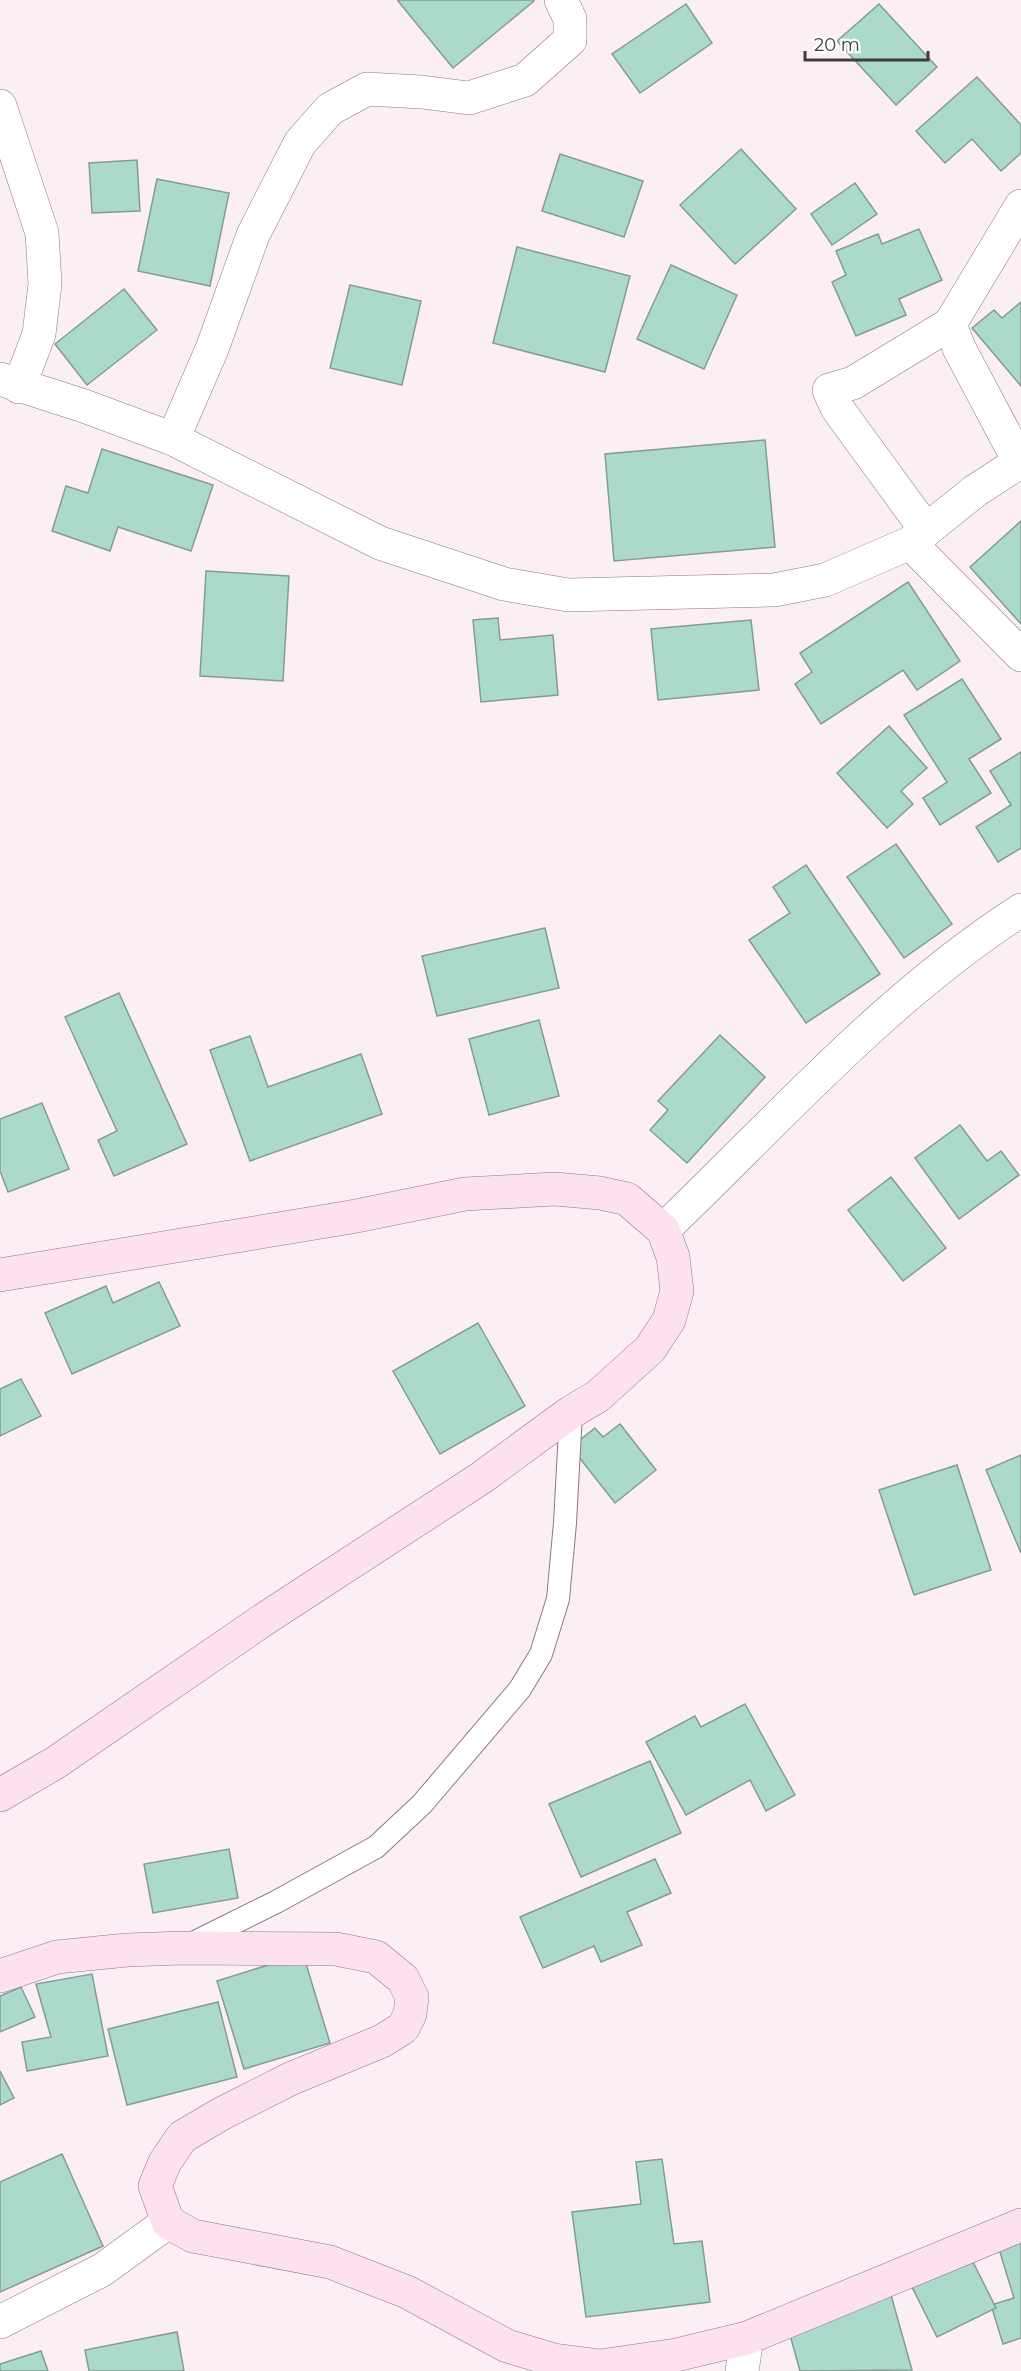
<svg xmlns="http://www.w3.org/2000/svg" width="1021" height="2371" font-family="Montserrat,sans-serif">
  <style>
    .building { fill: #abdacc; stroke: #849c95; stroke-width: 1.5 }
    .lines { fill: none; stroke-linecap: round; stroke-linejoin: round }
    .lane-casing { stroke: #8c7882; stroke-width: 24 }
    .street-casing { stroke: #8c7882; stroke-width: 34 }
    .secondary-casing { stroke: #8c7882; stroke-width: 34 }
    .lane { stroke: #fff; stroke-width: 22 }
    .street { stroke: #fff; stroke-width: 33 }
    .secondary { stroke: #fde1f0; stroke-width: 33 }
  </style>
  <rect width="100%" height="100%" fill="#fceef5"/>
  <g class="building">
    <polygon points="400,0 533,0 534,1 453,68 398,1"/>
    <polygon points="686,4 712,43 640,93 612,54"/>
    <polygon points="879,4 937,67 896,105 837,41"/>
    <polygon points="977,77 1021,125 1021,153 1001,171 972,139 945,163 916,131"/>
    <polygon points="741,149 796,209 735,264 680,205"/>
    <polygon points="560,154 643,181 624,237 542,211"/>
    <polygon points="137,160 140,211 92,213 89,163"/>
    <polygon points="157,179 229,193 210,286 138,271"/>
    <polygon points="855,183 877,214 832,245 811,214"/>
    <polygon points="919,229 942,280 899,299 906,315 856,336 832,282 846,275 836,251 878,234 882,244"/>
    <polygon points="517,247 630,276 605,372 493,343"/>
    <polygon points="671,265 737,295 704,369 637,339"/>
    <polygon points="350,285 421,301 402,385 330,368"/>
    <polygon points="124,289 157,330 87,385 55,344"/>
    <polygon points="1021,302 1021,386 972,328 994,310 1002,318"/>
    <polygon points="765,440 775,547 614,561 605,454"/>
    <polygon points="102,449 213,485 191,551 118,527 110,551 52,531 66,486 88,493"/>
    <polygon points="1021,521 1021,624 970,567"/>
    <polygon points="206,571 289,576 283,681 200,676"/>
    <polygon points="908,582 960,661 917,690 903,670 821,724 795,684 812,672 800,653"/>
    <polygon points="498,618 500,640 553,635 558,695 481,702 473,620"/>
    <polygon points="751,620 759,690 658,700 651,629"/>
    <polygon points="962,679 1001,739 969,759 991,793 940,825 923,798 947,782 904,715"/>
    <polygon points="889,726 927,768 901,791 913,804 887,828 837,773"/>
    <polygon points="1021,752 1021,848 998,862 976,827 1011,805 990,771"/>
    <polygon points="896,844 952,924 904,958 847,877"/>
    <polygon points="806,865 880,974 806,1023 749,940 790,913 773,887"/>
    <polygon points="545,928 559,988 437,1016 422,956"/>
    <polygon points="119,993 187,1144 114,1176 98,1140 117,1131 65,1017"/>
    <polygon points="539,1020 559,1096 489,1115 469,1039"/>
    <polygon points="720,1035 765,1077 687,1163 650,1130 668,1110 658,1101"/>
    <polygon points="250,1036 268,1087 361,1054 382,1114 250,1161 210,1050"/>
    <polygon points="42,1103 69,1169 8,1192 0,1171 0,1119"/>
    <polygon points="960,1125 987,1161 1001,1151 1019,1175 959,1219 915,1158"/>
    <polygon points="891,1177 946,1248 903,1281 848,1210"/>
    <polygon points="159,1282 180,1326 72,1374 45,1313 106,1286 113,1303"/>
    <polygon points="478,1323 525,1406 440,1454 393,1371"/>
    <polygon points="21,1379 41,1416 0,1436 0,1389"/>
    <polygon points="620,1424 656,1470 615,1503 571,1447 595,1428 603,1437"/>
    <polygon points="1021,1455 1021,1553 986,1470"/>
    <polygon points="957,1465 991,1570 914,1595 879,1490"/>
    <polygon points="745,1704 795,1795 766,1811 750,1780 686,1815 646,1742 695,1716 701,1727"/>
    <polygon points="650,1761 681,1833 581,1877 549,1804"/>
    <polygon points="229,1849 238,1898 153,1913 144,1864"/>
    <polygon points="655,1859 671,1893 627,1912 642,1945 601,1962 594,1946 543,1968 520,1917"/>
    <polygon points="303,1954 330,2043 244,2069 217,1981"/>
    <polygon points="92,1974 108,2056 27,2071 22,2042 51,2037 36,1984"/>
    <polygon points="21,1987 35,2017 0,2032 0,1996"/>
    <polygon points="218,2002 237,2077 127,2105 108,2029"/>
    <polygon points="0,2071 14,2098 0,2105"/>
    <polygon points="62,2154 103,2246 0,2292 0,2182"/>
    <polygon points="662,2159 674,2244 702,2241 710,2302 586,2317 572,2212 641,2204 636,2162"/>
    <polygon points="1021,2242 1021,2338 1003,2344 991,2305 1014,2298 999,2249"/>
    <polygon points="971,2258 996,2308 937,2337 912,2287"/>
    <polygon points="891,2295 912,2370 800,2371 787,2324"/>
    <polygon points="177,2332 184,2371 89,2371 85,2350"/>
    <polygon points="41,2351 48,2371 0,2371 0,2364"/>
  </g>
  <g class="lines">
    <defs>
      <polyline id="lane" points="189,1945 276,1902 376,1847 422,1804 520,1689 541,1654 558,1599 565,1523 571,1412"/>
      <g id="street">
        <polyline points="0,106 42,233 45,284 39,334 19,387"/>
        <polyline points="0,379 84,406 173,439 380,543 504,584 568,595 774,590 825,580 910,543 975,491 1021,461"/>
        <polyline points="173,439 212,349 253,235 300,143 330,109 367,89 421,92 469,98 525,80 570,40 570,19 561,0"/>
        <polyline points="1019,461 959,348 950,324 1021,206"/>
        <polyline points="926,530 837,408 829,390 853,383 950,324"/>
        <polyline points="910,543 1021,655"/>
        <path d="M663,1230C778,1120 886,997 1021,910"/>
        <polyline points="0,2322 102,2270 168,2222"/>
        <polyline points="742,2371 747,2338"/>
      </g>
      <g id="secondary">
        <polyline points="0,1275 351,1217 465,1194 555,1189 600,1193 627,1199 663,1230 673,1257 677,1291 669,1320 650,1349 598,1396 571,1412 481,1478 266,1618 55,1763 0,1795"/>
        <polyline points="0,1976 57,1957 127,1950 182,1948 336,1949 376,1957 403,1979 412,1997 410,2014 403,2028 382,2041 290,2079 221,2114 182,2137 165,2162 155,2186 168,2222 193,2236 330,2262 407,2292 507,2346 554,2360 600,2366 676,2355 747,2338 1021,2225"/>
      </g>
    </defs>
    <use href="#lane" class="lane-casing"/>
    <use href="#street" class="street-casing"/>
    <use href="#secondary" class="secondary-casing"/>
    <use href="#lane" class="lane"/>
    <use href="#street" class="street"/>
    <use href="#secondary" class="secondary"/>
  </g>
  <path d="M805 51v9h123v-9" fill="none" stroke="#433a3e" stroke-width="3"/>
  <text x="814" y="51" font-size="18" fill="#433a3e" stroke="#ffffff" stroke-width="4.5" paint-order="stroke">20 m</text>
</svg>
